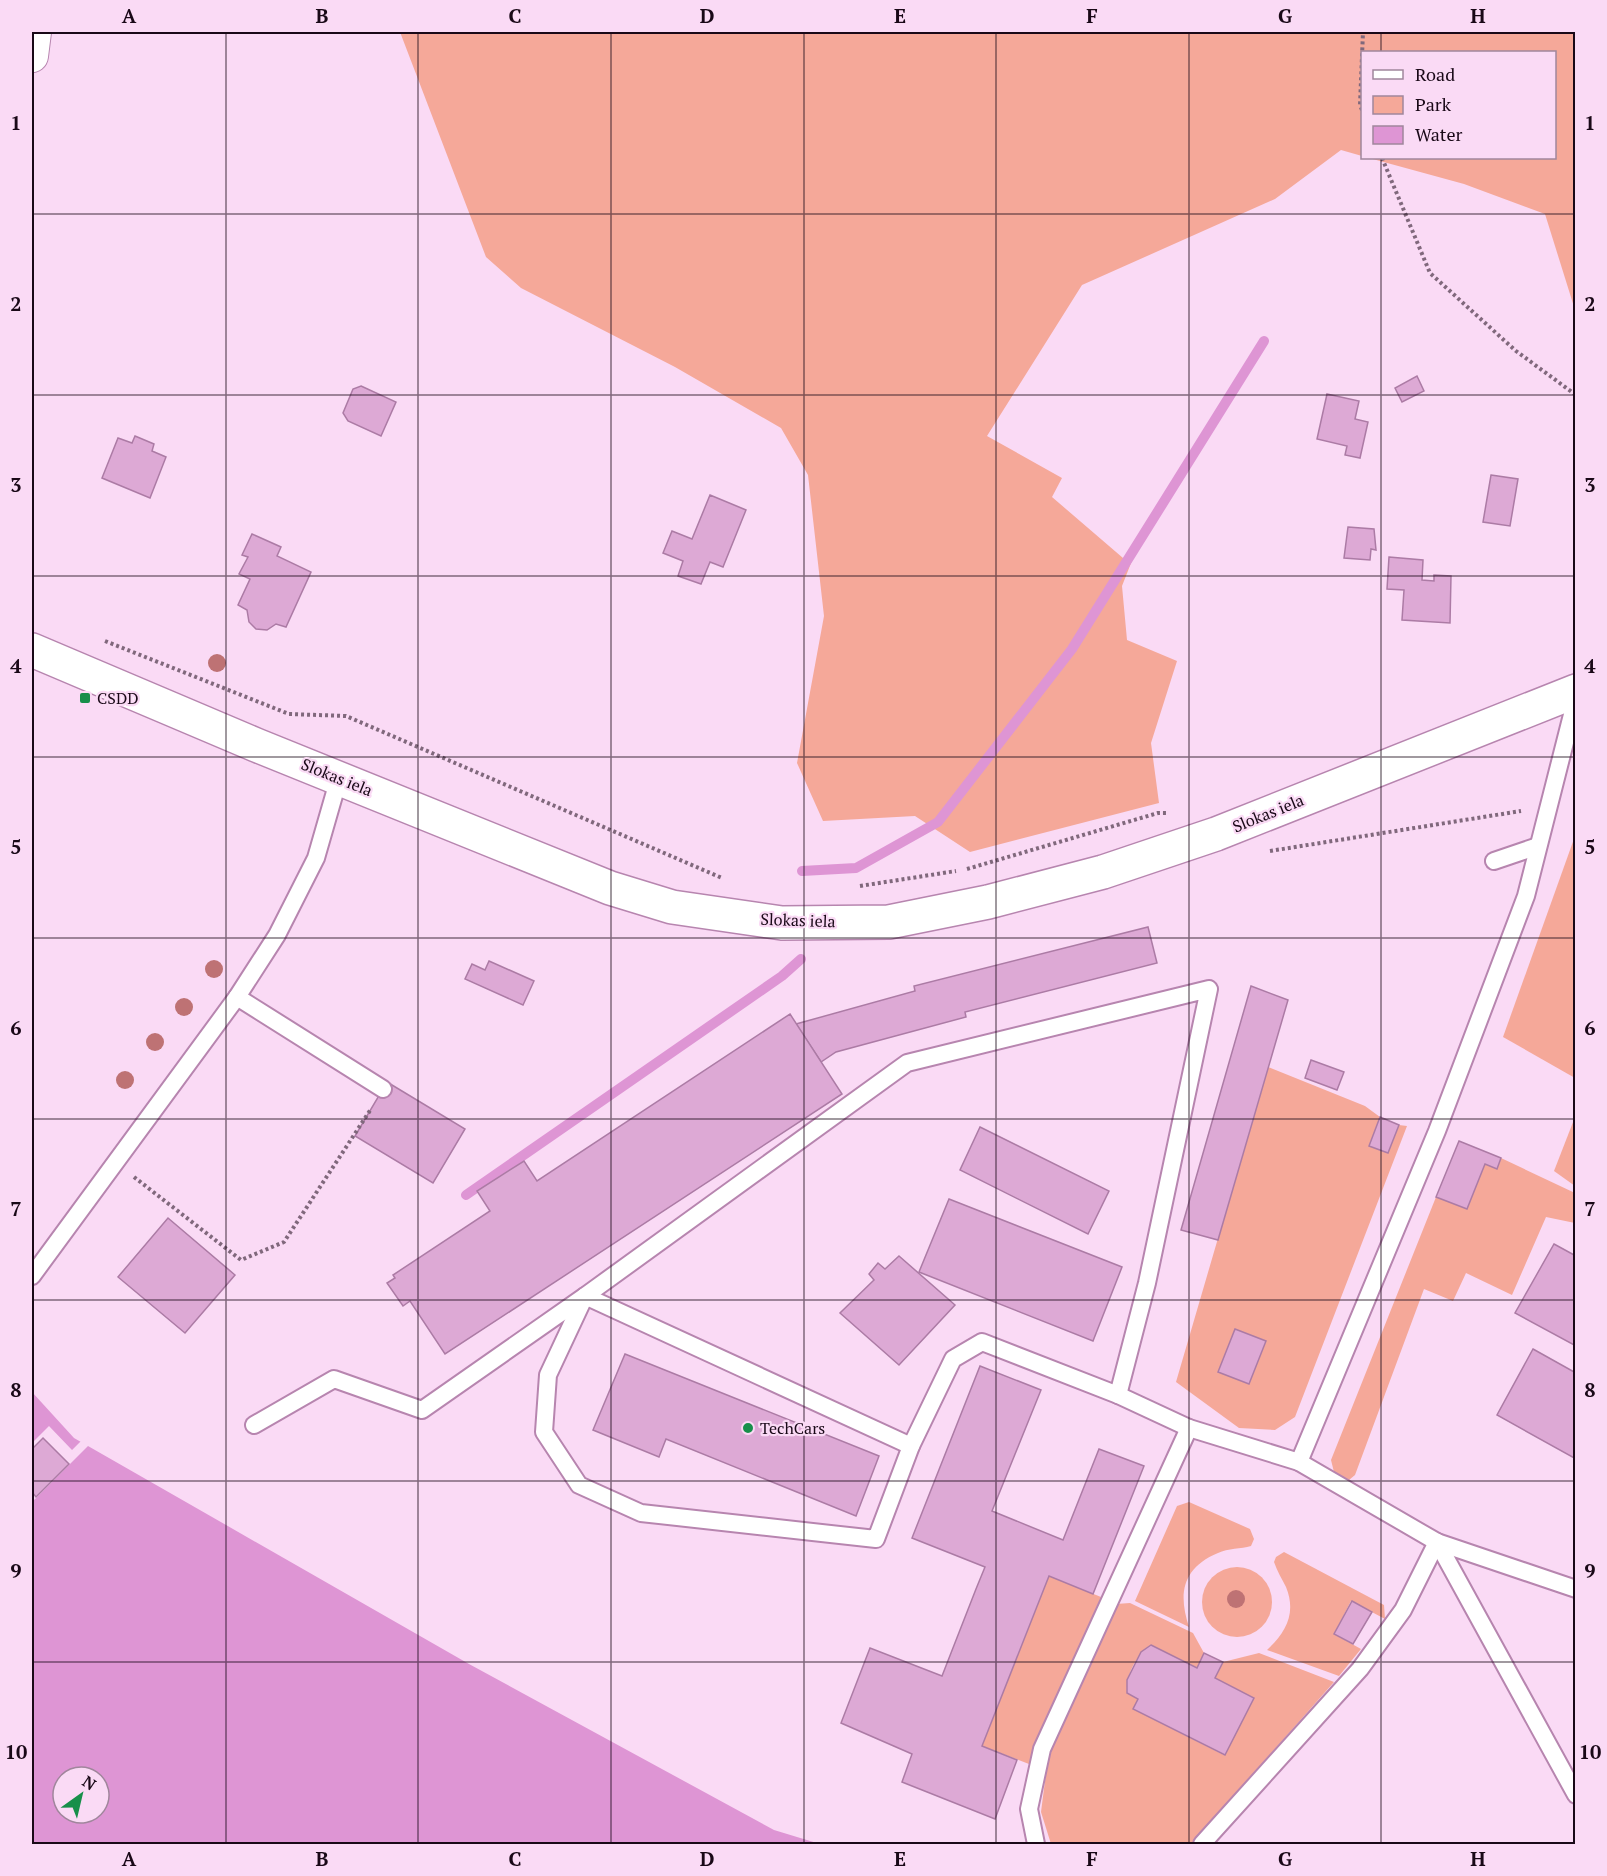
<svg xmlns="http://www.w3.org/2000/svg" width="1607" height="1876" font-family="'PT Serif',serif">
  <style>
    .green { fill: #f5a899; fill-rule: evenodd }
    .water { fill: #de95d4; fill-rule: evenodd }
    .pier { fill: #fadaf5 }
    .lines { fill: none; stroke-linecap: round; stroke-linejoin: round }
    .stream { stroke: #de95d4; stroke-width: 10 }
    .building { fill: #dda9d5; stroke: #ac7ba5; stroke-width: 1.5 }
    .service-casing { stroke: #b785af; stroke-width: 20 }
    .minor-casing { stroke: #b785af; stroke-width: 34 }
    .secondary-casing { stroke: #b785af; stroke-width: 36 }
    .path { stroke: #80687c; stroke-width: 4; stroke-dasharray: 3 3; stroke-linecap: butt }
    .service { stroke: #fff; stroke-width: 16 }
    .minor { stroke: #fff; stroke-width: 32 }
    .secondary { stroke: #fff; stroke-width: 33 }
    .tree { fill: #be7274 }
    .grid { fill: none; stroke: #190817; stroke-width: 1.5; stroke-opacity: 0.55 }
    .poi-dot { fill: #178f4a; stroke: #fadaf5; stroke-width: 2 }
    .labels { text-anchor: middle; stroke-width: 4.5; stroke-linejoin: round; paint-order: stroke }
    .poi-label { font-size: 16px; fill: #190817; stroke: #fadaf5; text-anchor: start }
    .street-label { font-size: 16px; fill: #190817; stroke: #fadaf5 }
    .neatline { fill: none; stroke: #190817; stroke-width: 2 }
    .grid-label { font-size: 20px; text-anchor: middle; font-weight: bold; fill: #190817 }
  </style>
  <rect width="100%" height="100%" fill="#fadaf5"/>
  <g class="green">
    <polygon points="400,32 1575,32 1575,310 1545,214 1464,184 1369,158 1554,158 1554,52 1362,52 1362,156 1341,150 1275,199 1082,285 987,436 1062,478 1052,497 1123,558 1133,558 1122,586 1127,640 1177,661 1151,743 1159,803 970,852 915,816 823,821 797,763 824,616 808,475 781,428 675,367 521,288 486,257"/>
    <polygon points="1575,836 1575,1078 1503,1037"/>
    <path d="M1268,1067L1365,1106L1380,1117L1369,1146L1388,1153L1399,1125L1407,1126L1295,1417L1275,1430L1239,1428L1176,1382ZM1235,1330L1266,1341L1249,1384L1218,1372Z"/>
    <polygon points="1575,1117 1576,1186 1575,1186 1554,1171"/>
    <polygon points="1501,1158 1575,1193 1575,1223 1546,1217 1512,1295 1466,1273 1453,1301 1424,1289 1355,1475 1349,1480 1334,1472 1331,1460 1436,1197 1467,1209 1485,1164 1497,1169"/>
    <path d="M1189,1502L1250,1529L1254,1539L1251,1546C1241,1549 1228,1548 1218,1553C1182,1568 1178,1594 1189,1627L1135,1601L1177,1506Z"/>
    <path d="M1284,1552L1384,1605L1385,1619L1351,1601L1334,1634L1361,1649L1339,1676L1267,1650C1285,1633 1297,1614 1286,1587C1282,1579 1277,1571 1274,1562L1276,1557Z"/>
    <circle cx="1237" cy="1602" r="35"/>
    <polygon points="1049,1576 1101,1597 1029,1764 982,1746"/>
    <path d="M1130,1603L1193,1633L1204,1653L1197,1668L1151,1645C1136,1656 1126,1674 1127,1693L1138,1699L1133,1709L1224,1755L1254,1698L1215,1678L1223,1662L1259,1653L1334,1682L1191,1844H1051L1041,1812L1049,1750L1116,1604Z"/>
  </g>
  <path class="water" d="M32,1392L74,1438L469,1664L774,1830L820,1844H32ZM63,1777H99V1813H63Z"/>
  <polygon class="pier" points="49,1426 72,1450 82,1440 90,1444 32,1502 32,1443"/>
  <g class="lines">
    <g class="stream">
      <polyline points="802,871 856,868 938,822 1072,649 1264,341"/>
      <polyline points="466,1195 782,976 801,959"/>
    </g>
  </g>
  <g class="building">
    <polygon points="1417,376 1424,391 1402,402 1395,388"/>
    <polygon points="361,386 396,402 381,436 348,421 343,413 353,389"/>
    <polygon points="1327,394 1359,401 1355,419 1368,422 1360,458 1345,455 1347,446 1317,439"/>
    <polygon points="135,436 154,444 152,451 166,457 150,498 102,478 118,438 132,443"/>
    <polygon points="1491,475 1518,479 1510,526 1483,522"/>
    <polygon points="710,495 746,510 723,567 710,562 701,584 678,576 683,561 663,553 672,531 692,539"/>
    <polygon points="1348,527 1374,529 1376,550 1371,549 1370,560 1344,558"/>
    <polygon points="252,534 281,547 277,556 311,572 286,627 276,624 267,630 256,629 249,622 247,610 238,605 250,579 239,574 248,557 242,555"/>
    <polygon points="1389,557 1423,560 1422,580 1434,581 1434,575 1451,576 1450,623 1402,620 1404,590 1387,589"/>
    <polygon points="1148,927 1157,963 965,1012 966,1017 836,1052 821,1062 796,1024 915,991 914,986"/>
    <polygon points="489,961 534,981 523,1005 465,979 472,964 485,970"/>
    <polygon points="1251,986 1288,1000 1218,1240 1181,1230"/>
    <polygon points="790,1014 842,1094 445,1354 410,1301 403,1306 387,1283 395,1278 393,1275 490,1211 477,1191 524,1161 537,1181"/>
    <polygon points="1311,1060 1344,1072 1337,1090 1305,1078"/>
    <polygon points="387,1082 465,1129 433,1183 355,1136"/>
    <polygon points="1380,1117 1399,1125 1388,1153 1369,1146"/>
    <polygon points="980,1127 1109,1191 1088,1234 960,1170"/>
    <polygon points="1459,1141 1501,1158 1497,1169 1485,1164 1467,1209 1436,1197"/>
    <polygon points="949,1199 1122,1267 1093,1341 919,1272"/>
    <polygon points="168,1218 235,1275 185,1333 118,1277"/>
    <polygon points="1554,1244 1576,1256 1576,1346 1515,1313"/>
    <polygon points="899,1256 955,1305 899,1365 840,1313 874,1280 869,1274 878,1263 885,1269"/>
    <polygon points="1235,1329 1266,1341 1249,1384 1218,1372"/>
    <polygon points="1533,1349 1576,1373 1576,1459 1497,1415"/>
    <polygon points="625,1354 879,1456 856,1516 666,1439 659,1457 593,1430"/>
    <polygon points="980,1366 1041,1390 992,1511 1063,1540 1099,1449 1144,1466 1093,1594 1049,1576 982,1746 1017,1760 995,1819 902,1782 912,1754 841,1723 870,1648 942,1676 976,1589 985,1567 912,1538"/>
    <polygon points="43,1438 69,1464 36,1497 32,1492 32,1449"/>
    <polygon points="1352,1601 1372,1612 1353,1644 1334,1634"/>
    <polygon points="1151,1645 1197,1668 1204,1653 1223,1662 1215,1678 1254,1698 1225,1755 1133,1709 1138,1699 1127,1693 1127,1680 1141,1652"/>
  </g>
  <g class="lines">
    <defs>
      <g id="service">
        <polyline points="339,778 316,858 277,935 237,997 383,1089"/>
        <polyline points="1494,861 1538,846"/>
        <polygon points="1209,989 1147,1283 1118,1395 982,1342 953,1359 911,1446 876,1539 641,1513 579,1485 544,1432 548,1375 585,1296 907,1063"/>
        <polyline points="32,1276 237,997"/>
        <polyline points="1118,1395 1189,1428 1299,1462 1437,1131 1526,896 1576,699"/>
        <polyline points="254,1425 334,1379 422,1410 585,1296 911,1446"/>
        <polyline points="1299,1462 1437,1542 1576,1589"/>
        <polyline points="1437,1542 1576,1795"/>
        <polyline points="1036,1844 1029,1809 1042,1749 1189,1428"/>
        <polyline points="1202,1844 1360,1669 1403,1610 1437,1542"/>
      </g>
      <polyline id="minor" points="32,56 35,32"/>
      <polyline id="secondary" points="32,650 256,745 610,888 672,907 782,923 889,922 988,902 1103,872 1216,834 1576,691"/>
    </defs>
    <use href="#service" class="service-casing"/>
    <use href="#minor" class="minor-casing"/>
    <use href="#secondary" class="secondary-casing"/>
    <g class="path">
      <polyline points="1362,110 1360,105 1363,32"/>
      <polyline points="1382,158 1430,273 1516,351 1576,395"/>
      <polyline points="105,641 289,714 346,716 722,878"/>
      <polyline points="1270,851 1521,811"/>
      <polyline points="967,869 1158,813 1167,813"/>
      <polyline points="860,886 956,871"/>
      <polyline points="134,1177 241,1260 284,1242 371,1109"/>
    </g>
    <use href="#service" class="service"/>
    <use href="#minor" class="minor"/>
    <use href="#secondary" class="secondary"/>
  </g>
  <g class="tree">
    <circle cx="217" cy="663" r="9"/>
    <circle cx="214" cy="969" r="9"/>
    <circle cx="184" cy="1007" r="9"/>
    <circle cx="155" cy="1042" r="9"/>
    <circle cx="125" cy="1080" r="9"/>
    <circle cx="1236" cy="1599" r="9"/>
  </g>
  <path class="grid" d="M226,32V1844M418,32V1844M611,32V1844M804,32V1844M996,32V1844M1189,32V1844M1381,32V52M1381,158V1844M32,214H1576M32,395H1576M32,576H1576M32,757H1576M32,938H1576M32,1119H1576M32,1300H1576M32,1481H1576M32,1662H1576"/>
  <g class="poi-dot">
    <rect x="79" y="692" width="12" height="12" rx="3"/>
    <circle cx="748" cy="1428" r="6"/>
  </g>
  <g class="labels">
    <g class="poi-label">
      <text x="97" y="704">CSDD</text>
      <text x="760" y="1434">TechCars</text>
    </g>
    <g class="street-label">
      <text transform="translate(337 777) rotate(22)" y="6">Slokas iela</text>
      <text transform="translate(1268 813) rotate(-22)" y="6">Slokas iela</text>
      <text transform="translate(798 920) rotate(2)" y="6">Slokas iela</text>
    </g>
  </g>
  <rect width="1607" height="1876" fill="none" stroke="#fadaf5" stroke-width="66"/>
  <rect x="1361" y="51" width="195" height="108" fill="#fadaf5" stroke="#a0869c" stroke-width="1.5"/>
  <rect x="1373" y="70" width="30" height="9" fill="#ffffff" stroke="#a0869c" stroke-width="1.5"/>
  <text x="1415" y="81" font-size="18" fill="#190817">Road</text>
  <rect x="1373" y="96" width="30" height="18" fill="#f5a899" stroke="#a0869c" stroke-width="1.5"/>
  <text x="1415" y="111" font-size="18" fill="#190817">Park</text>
  <rect x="1373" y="126" width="30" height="18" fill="#de95d4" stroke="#a0869c" stroke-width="1.5"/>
  <text x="1415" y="141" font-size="18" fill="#190817">Water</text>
  <g transform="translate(81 1795) rotate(34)"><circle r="28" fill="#fadaf5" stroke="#a0869c" stroke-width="1.5"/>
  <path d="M0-4.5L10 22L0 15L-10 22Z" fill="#178f4a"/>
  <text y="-9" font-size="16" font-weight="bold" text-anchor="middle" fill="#190817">N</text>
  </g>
  <rect x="33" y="33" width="1541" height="1810" class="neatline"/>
  <g class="grid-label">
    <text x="129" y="23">A</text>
    <text x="322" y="23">B</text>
    <text x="515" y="23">C</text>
    <text x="707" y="23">D</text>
    <text x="900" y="23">E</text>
    <text x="1092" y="23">F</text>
    <text x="1285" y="23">G</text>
    <text x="1478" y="23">H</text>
    <text x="16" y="130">1</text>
    <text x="1590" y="130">1</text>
    <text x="16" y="311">2</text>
    <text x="1590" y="311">2</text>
    <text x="16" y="492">3</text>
    <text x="1590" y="492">3</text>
    <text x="16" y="673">4</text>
    <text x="1590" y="673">4</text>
    <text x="16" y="854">5</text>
    <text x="1590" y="854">5</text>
    <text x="16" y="1035">6</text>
    <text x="1590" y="1035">6</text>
    <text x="16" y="1216">7</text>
    <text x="1590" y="1216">7</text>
    <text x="16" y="1397">8</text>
    <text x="1590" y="1397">8</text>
    <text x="16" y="1578">9</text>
    <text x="1590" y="1578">9</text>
    <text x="16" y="1759">10</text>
    <text x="1590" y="1759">10</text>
    <text x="129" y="1866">A</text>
    <text x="322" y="1866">B</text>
    <text x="515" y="1866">C</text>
    <text x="707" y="1866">D</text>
    <text x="900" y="1866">E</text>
    <text x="1092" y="1866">F</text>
    <text x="1285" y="1866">G</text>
    <text x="1478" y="1866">H</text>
  </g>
</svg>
